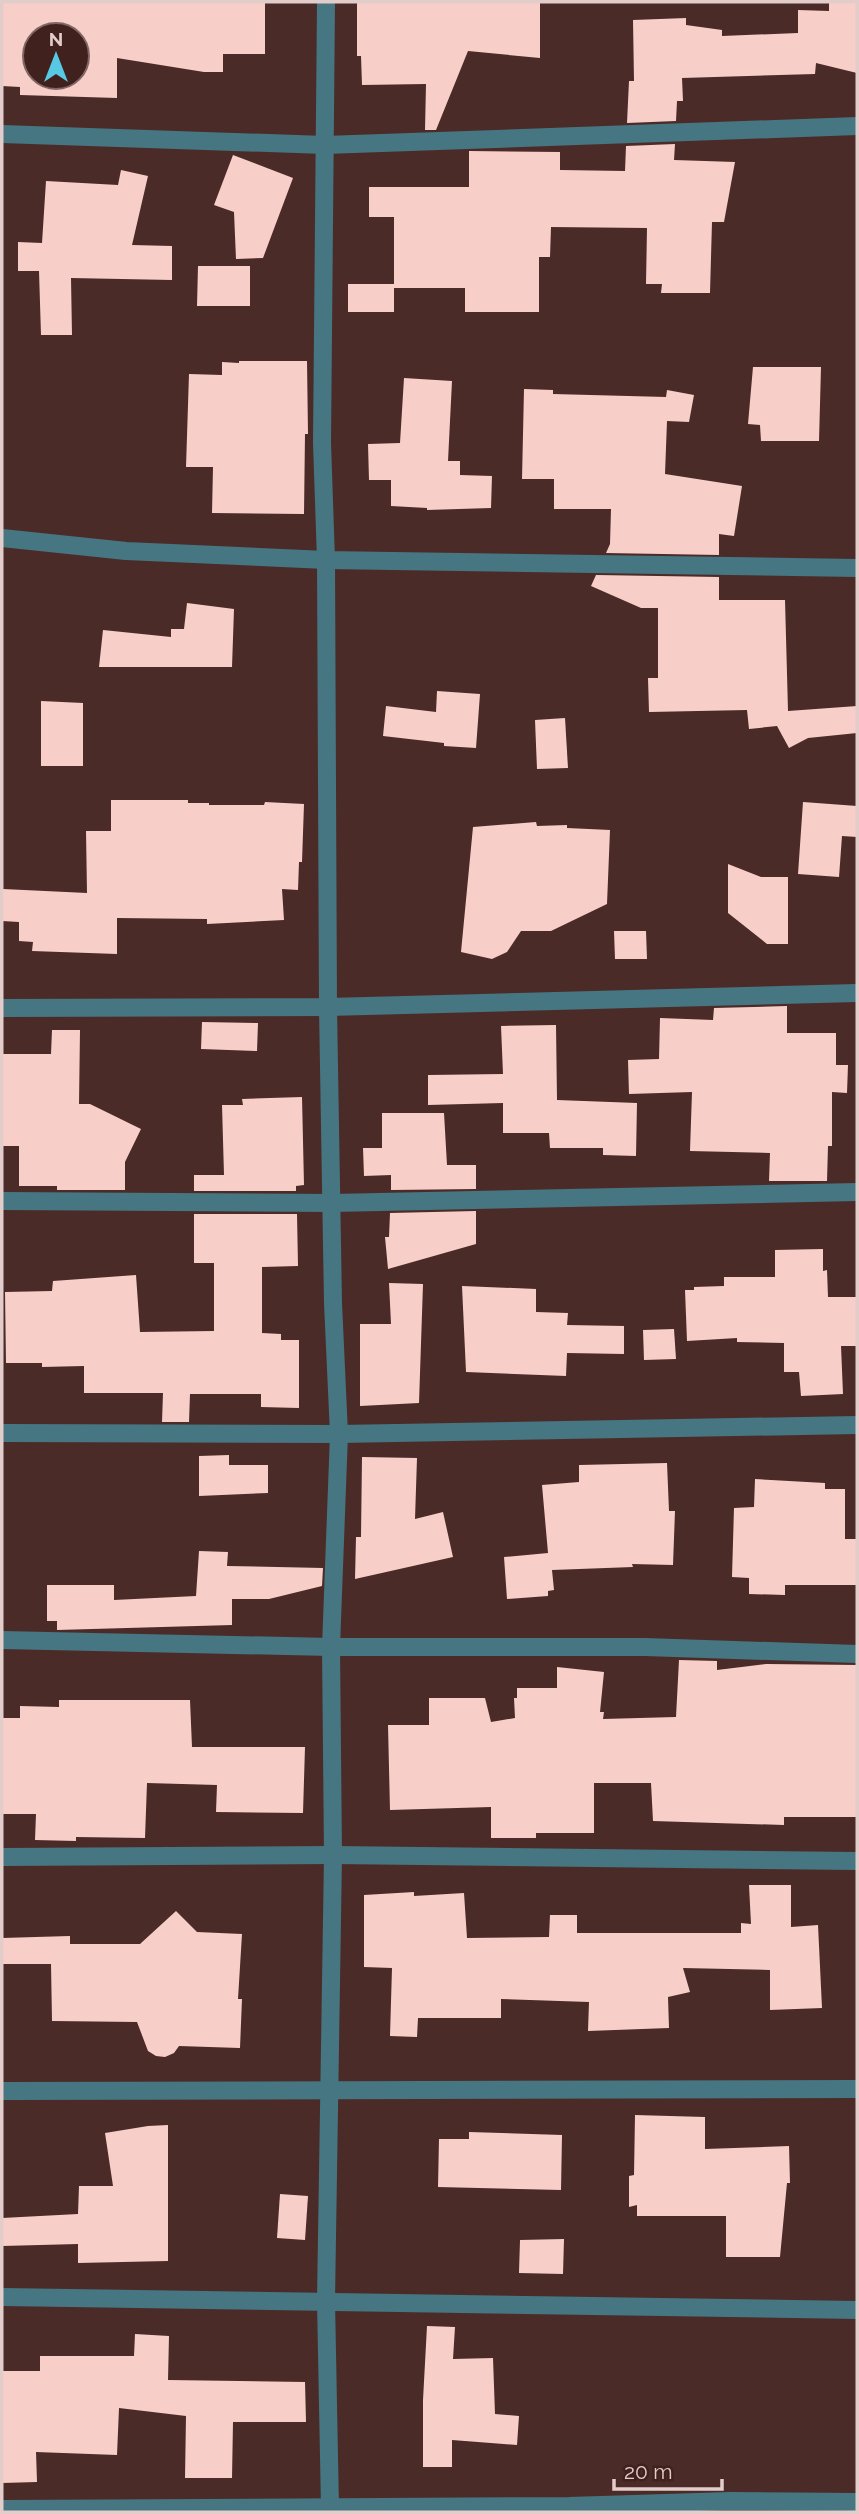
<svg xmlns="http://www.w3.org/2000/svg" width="859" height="2514" font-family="Raleway,sans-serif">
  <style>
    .building { fill: #f8cec9; fill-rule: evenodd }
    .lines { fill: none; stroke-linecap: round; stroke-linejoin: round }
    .minor { stroke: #467682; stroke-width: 18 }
  </style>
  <rect width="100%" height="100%" fill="#4b2b28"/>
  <g class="building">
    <path d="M2,2H265V54H223V72H204L117,58V98L20,95V87L2,86ZM35,35H77V77H35Z"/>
    <polygon points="357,2 540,2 540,58 468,51 436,130 425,130 426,84 362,85 361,56 357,56"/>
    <polygon points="829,2 857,2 857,73 816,63 815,74 682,78 683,101 677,101 676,121 627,123 629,81 634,81 633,20 686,18 686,25 722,30 722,36 798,33 798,10 829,11"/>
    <polygon points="675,144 674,160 735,162 724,222 712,222 710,293 661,293 662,284 646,284 647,228 551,227 550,257 539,257 539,312 465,312 465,288 394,288 394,312 348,312 348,284 394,284 394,217 369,217 369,187 469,187 469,151 560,152 560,170 625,171 626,146"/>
    <polygon points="233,155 293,178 263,258 236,259 234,212 214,205"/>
    <polygon points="121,170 148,176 132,245 172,246 172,280 71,278 72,335 41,335 39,271 18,271 18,242 42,243 46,181 118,185"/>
    <polygon points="198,266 250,266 250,306 197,306"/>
    <polygon points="239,361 307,361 308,434 305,434 304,514 212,513 213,467 186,467 189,374 222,375 222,362 239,363"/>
    <polygon points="753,367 821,367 819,441 761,441 760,425 748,424"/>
    <polygon points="404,378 452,381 448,461 460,461 460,475 492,476 491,508 427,510 427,508 391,506 391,480 369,480 368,444 400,443"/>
    <polygon points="524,389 553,390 553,394 666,397 667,390 694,395 689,422 667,421 665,474 742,486 734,536 719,534 719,555 606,553 610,544 611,509 554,509 554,479 522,479"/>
    <polygon points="596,575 719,577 719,600 785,600 788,711 857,706 857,733 808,738 789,748 777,726 749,729 747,710 649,712 648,678 658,678 658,608 641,608 591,586"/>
    <polygon points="187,603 234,609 232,667 99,667 103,630 171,637 171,629 184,629"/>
    <polygon points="437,691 480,694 476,748 444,746 444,743 383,736 386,706 436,712"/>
    <polygon points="41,701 83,703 83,766 41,766"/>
    <polygon points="565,718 568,768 537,769 535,720"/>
    <polygon points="111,800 188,800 188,803 209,803 209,805 264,805 265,802 304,804 302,862 299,862 298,890 282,889 284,920 207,924 207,919 117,918 117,954 32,951 33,942 19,941 19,922 2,921 3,889 87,893 86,831 111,831"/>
    <polygon points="803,802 857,806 857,837 842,836 839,877 798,874"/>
    <polygon points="536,822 537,826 567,825 567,828 610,830 607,904 551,931 521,931 507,952 492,959 461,952 473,827"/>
    <polygon points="728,864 761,877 788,877 788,944 767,944 728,913"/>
    <polygon points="614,931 646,931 647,959 615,959"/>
    <polygon points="787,1006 787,1033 836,1033 836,1065 848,1065 847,1093 832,1092 832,1146 828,1146 827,1181 769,1181 770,1153 690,1151 692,1092 629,1094 628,1060 659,1059 660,1018 713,1020 714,1008"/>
    <polygon points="202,1022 258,1023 257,1051 201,1049"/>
    <polygon points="556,1025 557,1100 637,1103 636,1156 603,1155 603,1148 550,1148 549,1133 503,1133 503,1103 428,1105 428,1075 503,1074 501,1026"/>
    <polygon points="52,1030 80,1030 79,1104 90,1104 141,1129 125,1162 125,1190 57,1190 57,1186 19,1186 19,1146 2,1146 2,1054 51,1054"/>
    <polygon points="302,1097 304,1185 296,1186 296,1191 194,1191 194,1175 224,1175 222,1105 243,1105 242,1099"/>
    <polygon points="382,1113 444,1113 447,1165 476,1165 476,1189 391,1190 391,1175 364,1176 363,1148 382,1148"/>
    <polygon points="476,1211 476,1244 388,1269 385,1237 389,1237 390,1213"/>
    <polygon points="194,1214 297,1214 298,1266 262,1267 262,1333 281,1334 281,1340 299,1340 299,1408 261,1407 261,1394 190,1394 189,1422 162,1422 163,1393 84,1393 84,1366 42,1367 42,1363 6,1363 5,1292 52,1291 53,1281 136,1275 140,1332 214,1331 214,1263 194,1263"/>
    <polygon points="823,1249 823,1271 827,1270 828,1297 857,1297 857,1346 841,1346 843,1394 801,1396 799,1372 784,1372 784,1343 737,1342 737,1338 687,1341 685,1290 694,1290 694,1287 724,1286 724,1277 775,1277 775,1250"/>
    <polygon points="389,1283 423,1284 419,1403 360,1406 360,1324 391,1324"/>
    <polygon points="462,1286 536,1289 536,1312 568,1313 567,1325 624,1326 624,1354 567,1353 566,1376 466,1372"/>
    <polygon points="674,1329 676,1359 644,1360 643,1330"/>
    <polygon points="229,1455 229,1465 268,1465 268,1493 199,1496 199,1456"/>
    <polygon points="362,1457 417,1458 415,1519 443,1512 453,1557 355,1579 356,1537 361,1537"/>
    <polygon points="667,1463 669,1511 675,1511 673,1565 632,1564 633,1567 552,1570 554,1590 548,1591 548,1596 507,1599 504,1557 548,1553 542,1485 579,1482 579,1465"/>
    <polygon points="755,1479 825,1483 825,1489 845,1489 845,1539 857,1539 857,1585 785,1585 785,1595 749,1594 749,1578 732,1577 734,1508 754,1507"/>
    <polygon points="199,1551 228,1552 227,1566 323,1568 322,1586 269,1599 232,1599 232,1625 57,1630 57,1621 47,1621 47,1585 114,1585 114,1600 196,1596"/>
    <polygon points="679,1660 717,1661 717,1670 766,1664 857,1665 857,1817 784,1817 784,1825 653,1821 651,1783 594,1783 594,1833 536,1833 536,1838 491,1838 491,1807 390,1810 388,1725 429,1725 429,1698 485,1698 491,1722 515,1718 514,1698 517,1698 517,1688 557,1688 557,1667 604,1672 600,1712 604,1712 603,1719 676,1717"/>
    <polygon points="59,1700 190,1700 192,1747 305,1747 303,1813 216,1812 217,1785 147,1783 145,1838 76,1837 76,1841 35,1840 36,1814 2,1814 2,1718 20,1718 20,1706 59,1707"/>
    <polygon points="749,1885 791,1885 791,1927 818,1925 822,2008 770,2010 770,1970 683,1968 690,1992 668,1997 669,2028 588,2031 589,2002 501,1999 501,2018 418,2018 417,2037 390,2036 392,1968 364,1967 364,1895 414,1892 414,1896 464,1893 467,1938 549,1937 550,1915 577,1915 577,1933 741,1933 741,1923 751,1924"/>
    <polygon points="176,1911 197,1932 242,1934 238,1999 242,1999 240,2048 179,2046 174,2053 165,2057 156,2056 148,2051 137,2022 52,2021 51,1964 2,1964 2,1938 70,1936 70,1944 140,1944"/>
    <polygon points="635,2115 705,2117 705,2149 789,2146 790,2183 787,2183 780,2257 726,2257 726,2216 637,2216 637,2205 629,2207 629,2176 634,2175"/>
    <polygon points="168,2125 168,2261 78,2263 78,2244 2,2246 2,2218 78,2214 79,2186 113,2186 105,2133 148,2126"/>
    <polygon points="469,2132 562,2135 561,2190 438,2187 439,2139 469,2139"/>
    <polygon points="280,2194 308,2196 305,2240 277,2238"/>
    <polygon points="564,2239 563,2274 519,2273 520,2240"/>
    <polygon points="427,2326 455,2327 453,2359 493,2358 495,2414 519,2416 517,2445 452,2440 452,2467 423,2467 423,2400"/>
    <polygon points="135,2334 169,2336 168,2380 305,2382 306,2422 233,2422 232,2478 185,2478 186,2416 119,2408 117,2455 36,2452 37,2482 2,2483 2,2371 40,2371 40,2356 134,2356"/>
  </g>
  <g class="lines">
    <g class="minor">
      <polyline points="326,2 322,443 326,560 328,1007 333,1303 339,1434 331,1647 333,1855 326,2301 330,2508"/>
      <polyline points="2,134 325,145 857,126"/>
      <polyline points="2,538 126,551 326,560 857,568"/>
      <polyline points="2,1008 328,1007 857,993"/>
      <polyline points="2,1201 332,1203 857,1192"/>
      <polyline points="2,1433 339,1434 857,1425"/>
      <polyline points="2,1640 331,1647 645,1647 857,1654"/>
      <polyline points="2,1857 333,1855 857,1861"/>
      <polyline points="2,2091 857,2089"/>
      <polyline points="2,2297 857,2310"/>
      <polyline points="2,2509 569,2506 730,2501 857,2502"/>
    </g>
  </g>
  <rect width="859" height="2514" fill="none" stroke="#e2cdca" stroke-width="7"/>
  <g transform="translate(56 56)"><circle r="33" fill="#40211e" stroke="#816663" stroke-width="2"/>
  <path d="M0-5L12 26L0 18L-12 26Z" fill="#57c9e3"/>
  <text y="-10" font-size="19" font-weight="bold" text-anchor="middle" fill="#e2cdca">N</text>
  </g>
  <path d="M614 2479v10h108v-10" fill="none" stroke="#e2cdca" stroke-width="3.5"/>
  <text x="624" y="2479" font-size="21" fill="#e2cdca" stroke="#40211e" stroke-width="5" paint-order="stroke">20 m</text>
</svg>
